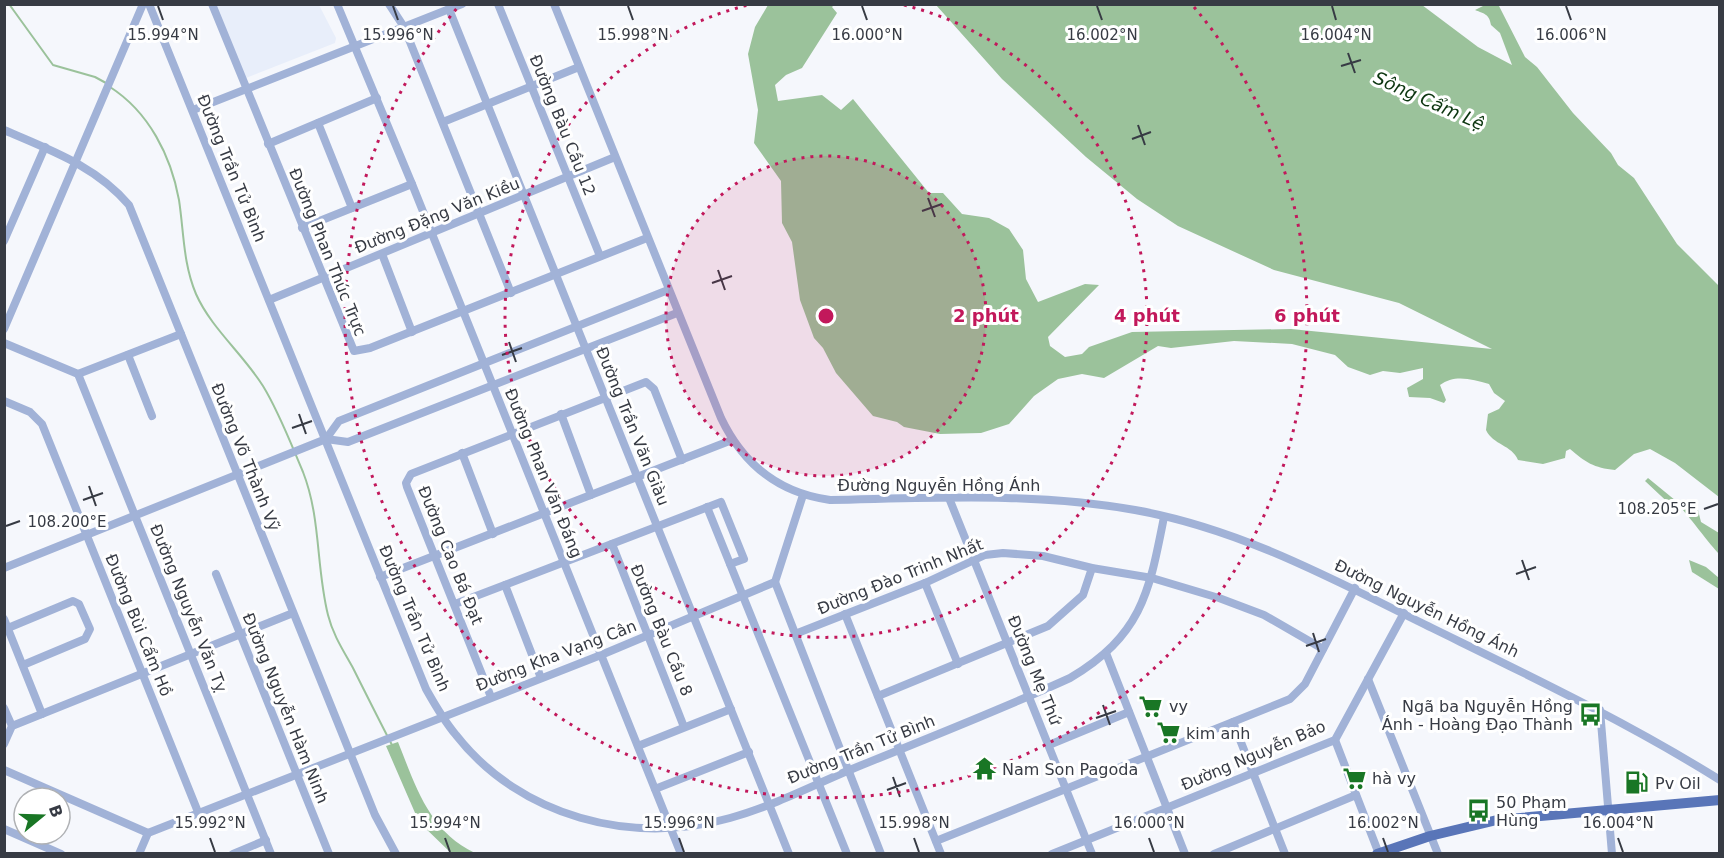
<svg xmlns="http://www.w3.org/2000/svg" width="1724" height="858" font-family="'DejaVu Sans',sans-serif">
  <style>
    .built { fill: #e8eefa }
    .water { fill: #9bc29b }
    .lines { fill: none; stroke-linecap: round; stroke-linejoin: round }
    .stream { stroke: #9bc29b; stroke-width: 2 }
    .minor { stroke: #a1b2d7; stroke-width: 8 }
    .major { stroke: #5975b8; stroke-width: 10 }
    .ticks { fill: none; stroke: #373b44; stroke-width: 2 }
    .ring { fill: none; stroke: #c2185b; stroke-width: 3; stroke-dasharray: 3 6 }
    .labels { text-anchor: middle; stroke-width: 6; stroke-linejoin: round; paint-order: stroke }
    .street-label { font-size: 16px; fill: #373b44; stroke: #fff }
    .poi-label { font-size: 16px; fill: #373b44; stroke: #fff; text-anchor: start }
    .water-label { font-size: 18px; font-style: italic; fill: #0b350f; stroke: #fff }
    .ticks-label { font-size: 15px; text-anchor: middle; fill: #373b44; stroke: #fff; stroke-width: 6; stroke-linejoin: round; paint-order: stroke }
    .centre { fill: #c2185b; stroke: #fff; stroke-width: 3 }
    .ring-label { font-size: 18px; text-anchor: middle; font-weight: bold; fill: #c2185b; stroke: #fff; stroke-width: 6; stroke-linejoin: round; paint-order: stroke }
  </style>
  <rect width="100%" height="100%" fill="#f5f7fc"/>
  <polygon class="built" points="214,5 319,5 336,38 335,43 246,78"/>
  <g class="water">
    <path d="M768,5H834L832,7L837,13L802,68L786,75L775,85L778,101L822,95L841,110L853,99L929,193H943L962,214L989,218L1009,229L1023,250L1026,279L1038,302L1085,284L1099,285L1048,337L1050,346L1065,357L1082,354L1089,347L1132,332L1291,329L1492,349L1399,303L1274,270L1178,226L1137,199L1086,157L1002,79L936,5H1422L1478,47L1512,65L1500,33L1491,25C1489,14 1485,14 1475,10L1485,5L1499,6L1525,57L1537,67L1573,113L1611,153L1618,165L1634,178L1677,244L1719,286V497L1675,463L1650,449L1634,454L1615,470C1594,468 1585,462 1570,449L1566,451L1565,458L1543,464L1518,460C1512,445 1493,445 1486,430L1488,414L1499,409L1505,401L1494,393L1489,384C1472,379 1454,374 1440,385L1446,400L1444,403L1430,398L1409,397L1407,388L1423,379V368L1400,373L1383,371L1370,375L1348,367L1335,355L1292,344L1234,341L1171,348L1158,346L1104,378L1082,374L1058,379L1034,396L1009,424L981,433L940,434L904,427L897,422L873,416L836,373L823,348L814,338L800,300L792,242L782,223L781,181L754,143L758,110L748,54L755,27Z"/>
    <path d="M1648,478L1681,505L1698,510L1701,522L1719,533V554C1712,547 1684,510 1681,508L1676,510L1645,481Z"/>
    <polygon points="1689,560 1706,567 1719,578 1719,589 1692,572"/>
    <path d="M398,742C416,787 429,831 475,853H451L419,822L386,746Z"/>
  </g>
  <g class="lines">
    <g class="stream">
      <polyline points="9,4 53,65 95,77 106,83"/>
      <path d="M110,87C149,112 171,156 179,200C184,233 183,263 196,294C211,328 243,354 263,386C279,412 291,444 303,472C321,518 316,567 328,615C333,635 343,650 353,668C366,694 379,720 392,745"/>
    </g>
    <g class="minor">
      <path d="M149,4L426,689C435,705 444,721 456,735C520,817 632,846 730,818C774,806 815,784 857,767C928,738 1000,710 1070,678C1142,635 1149,593 1164,517"/>
      <polyline points="212,4 354,351 370,348 647,238"/>
      <polyline points="337,4 412,184 681,854"/>
      <polyline points="389,4 404,27 511,293"/>
      <polyline points="498,4 600,256"/>
      <path d="M554,4L721,418C743,464 779,493 830,500C933,498 1034,492 1135,510C1242,529 1336,581 1432,628C1530,676 1627,722 1720,780"/>
      <polyline points="449,9 789,854"/>
      <polyline points="193,110 462,4"/>
      <polyline points="443,122 579,67"/>
      <polyline points="318,123 352,208"/>
      <path d="M4,130C50,150 96,166 129,205L375,815L396,854"/>
      <polyline points="268,144 377,98"/>
      <polyline points="302,228 412,184"/>
      <polyline points="4,241 45,147"/>
      <polyline points="382,254 412,332"/>
      <polyline points="269,300 615,157"/>
      <polyline points="4,329 143,4"/>
      <polyline points="4,343 78,374 181,334"/>
      <polyline points="128,355 152,416"/>
      <polyline points="78,374 271,854"/>
      <polyline points="4,401 30,412 42,424 198,812"/>
      <polyline points="561,414 591,495"/>
      <polyline points="326,439 339,421 668,290"/>
      <polyline points="462,453 493,534"/>
      <polyline points="949,498 1092,854"/>
      <polyline points="707,507 847,854"/>
      <polyline points="612,544 684,727"/>
      <polyline points="4,568 326,439 348,442 677,313"/>
      <polyline points="216,574 329,854"/>
      <polyline points="380,577 732,440"/>
      <polyline points="775,582 881,854"/>
      <polyline points="925,583 958,664"/>
      <polyline points="505,585 541,678"/>
      <polyline points="455,604 721,502 744,559 730,564"/>
      <polyline points="845,614 941,854"/>
      <polyline points="4,619 42,714"/>
      <polyline points="8,628 73,601 79,604 90,629 85,639 23,665"/>
      <polyline points="795,634 925,583 985,555 1003,553 1043,556 1092,568 1152,578 1219,598 1264,615 1323,649"/>
      <polyline points="1106,653 1185,854"/>
      <polyline points="1368,679 1438,854"/>
      <polyline points="878,696 1048,626 1083,595 1092,568"/>
      <polyline points="491,697 407,487 406,483 411,474 646,382 654,389 682,460"/>
      <polyline points="4,708 12,726"/>
      <polyline points="1600,710 1612,854"/>
      <polyline points="1233,722 1285,854"/>
      <polyline points="1335,740 1379,854"/>
      <polyline points="4,744 12,726 293,613"/>
      <polyline points="1049,745 1129,712"/>
      <polyline points="638,746 731,709"/>
      <polyline points="4,770 148,833"/>
      <polyline points="655,789 749,752"/>
      <polyline points="4,829 61,854"/>
      <polyline points="936,841 1290,699 1305,684 1355,588"/>
      <polyline points="139,854 148,833 601,655 775,582 803,495"/>
      <polyline points="233,854 266,840"/>
      <polyline points="1052,854 1335,740 1404,613"/>
      <polyline points="1214,854 1356,795"/>
    </g>
    <polyline class="major" points="1377,854 1430,836 1497,820 1720,800"/>
  </g>
  <path class="ticks" d="M158,6L163,20M393,6L398,20M628,6L633,20M862,6L867,20M1097,6L1102,20M1332,6L1336,20M1566,6L1571,20M1348,53L1355,73M1341,66L1361,60M1138,125L1145,145M1132,139L1151,132M928,198L935,217M922,211L942,204M718,270L725,290M712,283L732,276M509,342L516,362M502,355L522,348M299,414L306,434M292,428L312,421M89,486L96,506M83,500L103,493M1704,509L1718,504M6,526L20,521M1522,560L1529,580M1516,574L1536,567M1313,633L1319,652M1306,646L1326,639M1103,705L1110,725M1096,718L1116,711M893,777L900,797M887,790L906,783M210,838L215,852M445,838L450,852M679,838L684,852M914,838L919,852M1149,838L1154,852M1383,838L1388,852M1618,838L1623,852"/>
  <circle cx="826" cy="316" r="160" fill="#c2185b" fill-opacity=".12"/>
  <g class="ring">
    <circle cx="826" cy="316" r="160"/>
    <path d="M904 5A321 321 0 1 1 748 5"/>
    <path d="M1194 7A481 481 0 1 1 458 7"/>
  </g>
  <defs>
    <symbol id="supermarket-bare" viewBox="-9 -9 18 18"><path d="M-6-5.5h2.5l.6 2H6L4.5 2H-2.5L-4.4-4H-6ZM-1.5 3.2a1.3 1.3 0 1 0 .1 0ZM3 3.2a1.3 1.3 0 1 0 .1 0Z" fill="#197625" stroke="#fff" stroke-width="2.5" paint-order="stroke"/></symbol>
    <symbol id="bus-bare" viewBox="-9 -9 18 18"><path d="M-5-6H5V4H4V6H2V4H-2V6H-4V4H-5ZM-3.5-4V0h7V-4ZM-3.5 1.2v1.5H-2V1.2ZM2 1.2v1.5H3.5V1.2Z" fill="#197625" stroke="#fff" stroke-width="2.5" paint-order="stroke"/></symbol>
    <symbol id="temple-bare" viewBox="-9 -9 18 18"><path d="M0-6L5-2H3V0L6.5 2.5H4V6H1.5V3h-3V6H-4V2.5H-6.5L-3 0V-2H-5Z" fill="#197625" stroke="#fff" stroke-width="2.5" paint-order="stroke"/></symbol>
    <symbol id="fuel-bare" viewBox="-9 -9 18 18"><path d="M-5.5-6h7V0h2V4h1.3V-2.5L3-4.5l.8-.8L6-3V5H2.5V1h-1V6h-7ZM-4.2-4.7v3.2H.2V-4.7Z" fill="#197625" stroke="#fff" stroke-width="2.5" paint-order="stroke"/></symbol>
  </defs>
  <g fill-rule="evenodd">
    <use href="#supermarket-bare" x="1134" y="690" width="33" height="33"/>
    <use href="#bus-bare" x="1574" y="698" width="33" height="33"/>
    <use href="#supermarket-bare" x="1152" y="716" width="33" height="33"/>
    <use href="#temple-bare" x="968" y="752" width="33" height="33"/>
    <use href="#supermarket-bare" x="1338" y="762" width="33" height="33"/>
    <use href="#fuel-bare" x="1620" y="766" width="33" height="33"/>
    <use href="#bus-bare" x="1462" y="794" width="33" height="33"/>
  </g>
  <g class="labels">
    <g class="street-label">
      <text transform="translate(563 125) rotate(68)" y="6">Đường Bàu Cầu 12</text>
      <text transform="translate(232 168) rotate(68)" y="6">Đường Trần Tử Bình</text>
      <text transform="translate(437 215) rotate(-22)" y="6">Đường Đặng Văn Kiều</text>
      <text transform="translate(328 252) rotate(68)" y="6">Đường Phan Thúc Trực</text>
      <text transform="translate(633 426) rotate(68)" y="6">Đường Trần Văn Giàu</text>
      <text transform="translate(246 457) rotate(68)" y="6">Đường Võ Thành Vỹ</text>
      <text transform="translate(544 473) rotate(68)" y="6">Đường Phan Văn Đáng</text>
      <text x="939" y="491">Đường Nguyễn Hồng Ánh</text>
      <text transform="translate(451 555) rotate(68)" y="6">Đường Cao Bá Đạt</text>
      <text transform="translate(900 576) rotate(-22)" y="6">Đường Đào Trinh Nhất</text>
      <text transform="translate(189 608) rotate(68)" y="6">Đường Nguyễn Văn Tỵ</text>
      <text transform="translate(1427 608) rotate(26)" y="6">Đường Nguyễn Hồng Ánh</text>
      <text transform="translate(415 618) rotate(67)" y="6">Đường Trần Tử Bình</text>
      <text transform="translate(139 625) rotate(68)" y="6">Đường Bùi Cẩm Hồ</text>
      <text transform="translate(662 630) rotate(68)" y="6">Đường Bàu Cầu 8</text>
      <text transform="translate(556 655) rotate(-21)" y="6">Đường Kha Vạng Cân</text>
      <text transform="translate(1035 670) rotate(68)" y="6">Đường Mẹ Thứ</text>
      <text transform="translate(286 708) rotate(68)" y="6">Đường Nguyễn Hàm Ninh</text>
      <text transform="translate(861 749) rotate(-22)" y="6">Đường Trần Tử Bình</text>
      <text transform="translate(1253 755) rotate(-23)" y="6">Đường Nguyễn Bảo</text>
    </g>
    <g class="poi-label">
      <text x="1169" y="712">vy</text>
      <text x="1573" y="712" text-anchor="end">Ngã ba Nguyễn Hồng<tspan x="1573" dy="18">Ánh - Hoàng Đạo Thành</tspan></text>
      <text x="1186" y="739">kim anh</text>
      <text x="1002" y="775">Nam Son Pagoda</text>
      <text x="1372" y="784">hà vy</text>
      <text x="1655" y="789">Pv Oil</text>
      <text x="1496" y="808">50 Phạm<tspan x="1496" dy="18">Hùng</tspan></text>
    </g>
    <g class="water-label">
      <text transform="translate(1429 101) rotate(24)" y="6">Sông Cẩm Lệ</text>
    </g>
  </g>
  <g class="ticks-label">
    <text x="163" y="40">15.994°N</text>
    <text x="398" y="40">15.996°N</text>
    <text x="1102" y="40">16.002°N</text>
    <text x="633" y="40">15.998°N</text>
    <text x="867" y="40">16.000°N</text>
    <text x="1336" y="40">16.004°N</text>
    <text x="1571" y="40">16.006°N</text>
    <text x="1657" y="514">108.205°E</text>
    <text x="67" y="527">108.200°E</text>
    <text x="210" y="828">15.992°N</text>
    <text x="445" y="828">15.994°N</text>
    <text x="679" y="828">15.996°N</text>
    <text x="914" y="828">15.998°N</text>
    <text x="1149" y="828">16.000°N</text>
    <text x="1383" y="828">16.002°N</text>
    <text x="1618" y="828">16.004°N</text>
  </g>
  <circle cx="826" cy="316" r="9" class="centre"/>
  <g class="ring-label">
    <text x="986" y="322">2 phút</text>
    <text x="1147" y="322">4 phút</text>
    <text x="1307" y="322">6 phút</text>
  </g>
  <rect width="1724" height="858" fill="none" stroke="#373b44" stroke-width="12"/>
  <g transform="translate(42 816) rotate(71)"><circle r="28" fill="#ffffff" stroke="#afb1b4" stroke-width="1.5"/>
  <path d="M0-4.5L10 22L0 15L-10 22Z" fill="#197625"/>
  <text y="-9" font-size="16" font-weight="bold" text-anchor="middle" fill="#373b44">B</text>
  </g>
</svg>
